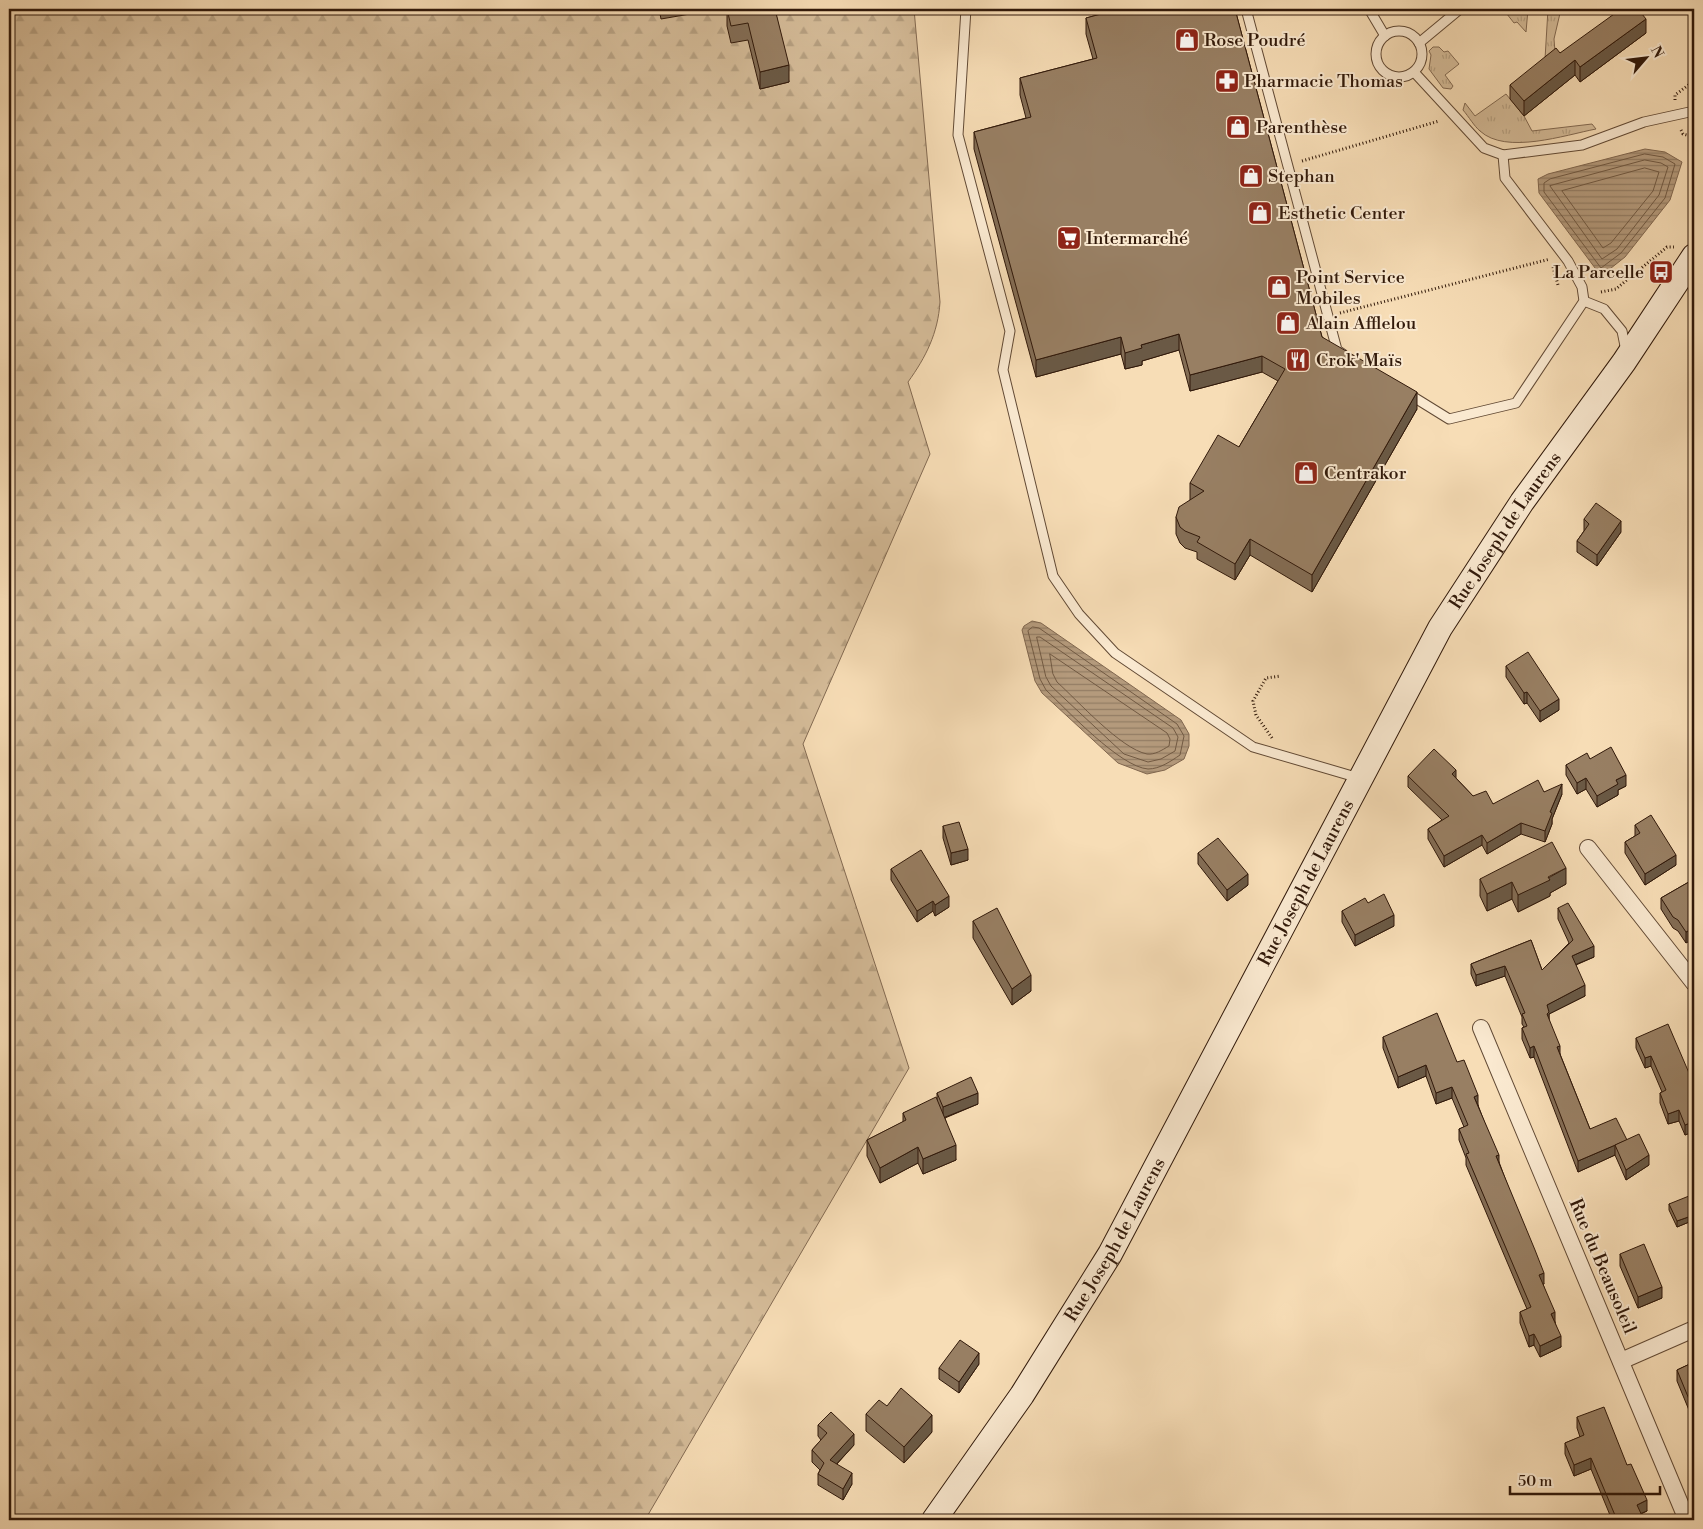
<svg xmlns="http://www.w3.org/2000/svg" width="1703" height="1529" font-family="'Libre Bodoni',serif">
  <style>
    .grass { fill: url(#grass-tufts); stroke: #836a52 }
    .forest { fill: url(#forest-firs); stroke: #836a52 }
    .water { fill: url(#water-rules); stroke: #80664e }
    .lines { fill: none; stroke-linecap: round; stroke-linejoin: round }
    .shore { stroke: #725a43; stroke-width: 1 }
    .lane-casing { stroke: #624a35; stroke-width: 11 }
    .street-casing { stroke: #624a35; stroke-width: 18 }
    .secondary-casing { stroke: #31190a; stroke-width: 26 }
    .path { stroke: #31190a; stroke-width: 3; stroke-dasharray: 1 2.5; stroke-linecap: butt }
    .lane { stroke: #fae9d0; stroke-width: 9 }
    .street { stroke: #fae9d0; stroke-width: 16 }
    .secondary { stroke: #fae9d0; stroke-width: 24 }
    .wall { fill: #836d55; stroke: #31190a }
    .shaded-wall { fill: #6a5945; stroke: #31190a }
    .building { fill: #987f63; stroke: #31190a }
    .labels { text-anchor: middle; stroke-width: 4; stroke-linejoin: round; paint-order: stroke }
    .poi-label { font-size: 18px; fill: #31190a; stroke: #fae9d0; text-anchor: start }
    .street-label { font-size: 18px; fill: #31190a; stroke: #fae9d0 }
  </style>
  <defs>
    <pattern id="grass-tufts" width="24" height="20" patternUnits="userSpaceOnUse" patternTransform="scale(1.25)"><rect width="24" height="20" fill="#d5bc99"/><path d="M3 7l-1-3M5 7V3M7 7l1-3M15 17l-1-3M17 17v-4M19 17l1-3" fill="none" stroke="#b7a182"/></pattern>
    <pattern id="forest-firs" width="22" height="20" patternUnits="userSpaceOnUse" patternTransform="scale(1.25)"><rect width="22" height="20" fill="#d5bc99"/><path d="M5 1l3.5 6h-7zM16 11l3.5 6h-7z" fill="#b7a182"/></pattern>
    <pattern id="water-rules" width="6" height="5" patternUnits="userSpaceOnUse" patternTransform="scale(1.25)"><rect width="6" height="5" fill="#b49a7c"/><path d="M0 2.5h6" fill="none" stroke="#937d64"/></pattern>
  </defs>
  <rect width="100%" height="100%" fill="#f7ddb6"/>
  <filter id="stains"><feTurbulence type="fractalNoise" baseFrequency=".004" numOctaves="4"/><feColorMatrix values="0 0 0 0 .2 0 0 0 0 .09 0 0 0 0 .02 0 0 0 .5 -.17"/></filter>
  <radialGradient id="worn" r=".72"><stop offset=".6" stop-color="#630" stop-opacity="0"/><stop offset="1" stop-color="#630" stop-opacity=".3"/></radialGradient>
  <g class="grass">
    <polygon points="1503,9 1511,9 1514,13 1528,9 1526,32 1517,22 1514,23"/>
    <polygon points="1548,9 1561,9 1554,39 1555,52 1545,59"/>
    <polygon points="1433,47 1439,47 1444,52 1448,51 1459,64 1445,75 1453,86 1451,89 1443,88 1429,69 1431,55 1429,51"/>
    <path d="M1506,94L1524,116L1532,131L1592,124L1596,129C1565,135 1506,155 1480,131C1474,126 1469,117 1463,110L1465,103L1475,116Z"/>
  </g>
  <path class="forest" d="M9,9H914L940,302C938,333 926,357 908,382L930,454L803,744L909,1068L645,1520H9Z"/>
  <g class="water">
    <polygon points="1645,149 1665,152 1682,162 1670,200 1625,257 1601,276 1539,193 1538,179 1548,174"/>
    <polygon points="1032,621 1041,623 1181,720 1189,734 1189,746 1184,759 1165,770 1147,774 1118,763 1042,693 1035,681 1022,630 1024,626"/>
  </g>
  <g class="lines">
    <g class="shore">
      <polygon points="1645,154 1663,157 1675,164 1665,198 1621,253 1601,268 1544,192 1544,183 1550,179"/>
      <polygon points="1645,160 1661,163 1668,167 1659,195 1617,249 1602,259 1550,186"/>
      <polygon points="1645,168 1659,172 1653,191 1611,243 1603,248 1562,191"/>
      <path d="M1033,627L1039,628L1177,724L1184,736L1180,755C1171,761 1160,769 1148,769C1120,767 1067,710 1046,690L1040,679L1028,631Z"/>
      <polygon points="1037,637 1040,637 1173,728 1178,737 1175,751 1161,759 1148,762 1124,754 1051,686 1046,677"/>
      <path d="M1050,654L1167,733L1170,739L1169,746C1162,750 1155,755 1147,754C1121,749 1078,701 1057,682L1053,674Z"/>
    </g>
    <defs>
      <g id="lane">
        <polyline points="966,9 958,135 1010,331 1003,370 1053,576 1079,614 1115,653 1253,747 1359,778"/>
        <polyline points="1246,9 1337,350 1343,354"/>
        <polyline points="1369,9 1385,36"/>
        <circle cx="1399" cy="54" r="23"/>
        <polyline points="1419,43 1460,9"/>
        <polyline points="1414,72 1484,148 1503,155 1582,145 1644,122 1694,111"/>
        <polyline points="1584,301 1604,309 1622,331 1626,351"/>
        <polyline points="1407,393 1449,419 1516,403 1584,301 1582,287 1568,261 1505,178 1503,155"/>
      </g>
      <g id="street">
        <polyline points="1588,848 1694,983"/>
        <polyline points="1481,1028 1687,1520"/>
        <polyline points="1621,1361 1694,1329"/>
      </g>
      <g id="secondary">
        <path id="s1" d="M934,1520L1022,1395L1110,1254L1440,628L1522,502L1624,362L1694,256"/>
      </g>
    </defs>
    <use href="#lane" class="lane-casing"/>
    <use href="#street" class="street-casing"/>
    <use href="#secondary" class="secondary-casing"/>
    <g class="path">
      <polyline points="1675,100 1675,95 1694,81"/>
      <polyline points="1681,130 1683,134 1694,137"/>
      <polyline points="1302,161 1439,121"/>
      <polyline points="1553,267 1558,285"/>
      <polyline points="1601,292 1616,289 1667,247 1674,247"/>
      <polyline points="1340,313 1550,259"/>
      <polyline points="1272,738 1256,715 1253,701 1266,678 1281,676"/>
    </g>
    <use href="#lane" class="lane"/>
    <use href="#street" class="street"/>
    <use href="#secondary" class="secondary"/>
  </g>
  <g class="wall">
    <polygon points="659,9 713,9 713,10 661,19"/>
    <polygon points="727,9 775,9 789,82 760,89 748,40 731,43 727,26"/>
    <polygon points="1111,9 1235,9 1322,337 1417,409 1312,592 1250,555 1235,580 1197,559 1197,552 1185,548 1180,543 1176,534 1176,517 1190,500 1190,483 1239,447 1278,381 1262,372 1190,391 1179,350 1142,361 1142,365 1125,369 1121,354 1036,377 974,149 974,132 1026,118 1020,95 1020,78 1093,59 1086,34 1086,18 1112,11"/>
    <polygon points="1646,33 1580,82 1575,75 1524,116 1510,99 1510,85 1560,53"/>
    <polygon points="1584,519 1621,532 1597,566 1577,552 1577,541 1584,531"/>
    <polygon points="1506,666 1559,710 1540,722 1527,703 1524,704 1506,677"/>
    <polygon points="1590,759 1626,786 1618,790 1618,795 1597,807 1586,789 1577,794 1566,775 1566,765"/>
    <polygon points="1408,776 1456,778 1473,796 1493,804 1544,792 1562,794 1552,819 1552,824 1545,842 1521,834 1487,854 1482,845 1444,867 1428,839 1428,829 1442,820 1408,787"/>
    <polygon points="1635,825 1676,865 1645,885 1625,853 1625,842 1635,836"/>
    <polygon points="943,826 968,860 951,865 943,838"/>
    <polygon points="1198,853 1248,885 1227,901 1198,864"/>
    <polygon points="891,869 949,907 935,916 933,911 917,922 891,880"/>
    <polygon points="1480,879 1566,884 1550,893 1550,896 1518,912 1512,899 1487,911 1480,896"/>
    <polygon points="1694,879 1686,943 1678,931 1673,928 1661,909 1661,898"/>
    <polygon points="1368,903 1394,926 1355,946 1342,922 1342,911"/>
    <polygon points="1558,908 1594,957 1576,965 1585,996 1549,1014 1549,1021 1560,1054 1590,1129 1627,1140 1649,1165 1626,1180 1615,1155 1578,1172 1534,1057 1530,1058 1522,1039 1522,1028 1524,1027 1522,1024 1522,1017 1505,976 1476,986 1471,974 1471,964 1531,940 1542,970 1569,943 1558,919"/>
    <polygon points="973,921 1031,991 1012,1005 973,938"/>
    <polygon points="1383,1037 1457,1062 1478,1105 1544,1284 1543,1284 1555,1322 1561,1347 1540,1357 1534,1345 1529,1347 1520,1323 1520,1312 1527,1309 1466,1165 1466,1158 1459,1140 1459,1129 1464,1127 1452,1098 1436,1104 1426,1076 1398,1088 1383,1048"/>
    <polygon points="1636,1038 1692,1080 1694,1079 1694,1144 1690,1133 1685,1135 1679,1121 1668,1124 1660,1103 1660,1093 1662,1092 1651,1066 1645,1068 1636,1048"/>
    <polygon points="937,1093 978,1104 945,1118 956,1160 923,1174 918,1163 880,1183 867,1156 867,1140 903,1122 903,1113 937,1100"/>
    <polygon points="1669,1204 1694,1208 1694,1220 1677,1227 1669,1210"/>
    <polygon points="1694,1246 1694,1265 1691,1258 1691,1247"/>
    <polygon points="1620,1254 1662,1298 1638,1308 1620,1266"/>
    <polygon points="1694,1362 1694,1413 1691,1415 1677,1381 1677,1370"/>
    <polygon points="979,1364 959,1393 939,1379 939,1368"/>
    <polygon points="887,1406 932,1432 904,1463 866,1431 866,1414"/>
    <polygon points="1577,1417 1627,1465 1647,1511 1641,1514 1644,1520 1612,1520 1591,1469 1574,1476 1565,1454 1565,1443 1580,1437 1577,1428"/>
    <polygon points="818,1425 854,1445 837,1464 852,1484 843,1500 818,1485 818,1474 820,1470 812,1462 812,1450 821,1440 818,1436"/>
  </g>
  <g class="shaded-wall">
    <polygon points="1646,19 1646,33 1580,82 1580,67"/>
    <polygon points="1575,60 1575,75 1524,116 1524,101"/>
    <polygon points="789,65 789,82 760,89 760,72"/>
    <polygon points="1179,334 1179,350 1142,361 1142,365 1125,369 1125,353 1141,345"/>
    <polygon points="1121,337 1121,354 1036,377 1036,360"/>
    <polygon points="1262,356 1262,372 1190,391 1190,375"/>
    <polygon points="1417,392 1417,409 1312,592 1312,575"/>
    <polygon points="1621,521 1621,532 1597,566 1597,555"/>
    <polygon points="1250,539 1250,555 1235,580 1235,564"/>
    <polygon points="1527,692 1527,703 1524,704 1524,693"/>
    <polygon points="1559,699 1559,710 1540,722 1540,711"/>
    <polygon points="1456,770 1456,780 1452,774"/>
    <polygon points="1626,775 1626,786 1618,790 1618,795 1597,807 1597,796 1616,780"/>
    <polygon points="1586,778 1586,789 1577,794 1577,783"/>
    <polygon points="1562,784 1562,794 1552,819 1552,824 1545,842 1545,831 1550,812"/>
    <polygon points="1521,823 1521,834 1487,854 1487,843"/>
    <polygon points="1482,835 1482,845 1444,867 1444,856"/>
    <polygon points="968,849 968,860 951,865 951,853"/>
    <polygon points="1676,855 1676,865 1645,885 1645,874"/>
    <polygon points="1566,868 1566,884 1550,893 1550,896 1518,912 1518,895"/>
    <polygon points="1248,874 1248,885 1227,901 1227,890"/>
    <polygon points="1512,882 1512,899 1487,911 1487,894"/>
    <polygon points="949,896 949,907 935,916 935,905"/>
    <polygon points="933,901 933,911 917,922 917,911"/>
    <polygon points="1394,915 1394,926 1355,946 1355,935"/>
    <polygon points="1694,928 1694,939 1686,943 1686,932"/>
    <polygon points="1594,946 1594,957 1572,966 1572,956"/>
    <polygon points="1505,966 1505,976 1476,986 1476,975"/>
    <polygon points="1031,975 1031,991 1012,1005 1012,989"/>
    <polygon points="1585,985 1585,996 1549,1014 1549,1023 1547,1024 1547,1005"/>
    <polygon points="1534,1046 1534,1057 1530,1058 1530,1048"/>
    <polygon points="1560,1046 1560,1056 1557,1047"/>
    <polygon points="1651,1056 1651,1066 1645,1068 1645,1058"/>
    <polygon points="1426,1065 1426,1076 1398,1088 1398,1077"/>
    <polygon points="1452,1087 1452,1098 1436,1104 1436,1093"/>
    <polygon points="978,1093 978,1104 943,1118 943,1107"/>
    <polygon points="1478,1095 1478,1106 1474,1097"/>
    <polygon points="1679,1110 1679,1121 1668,1124 1668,1114"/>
    <polygon points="1690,1123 1690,1133 1685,1135 1685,1125"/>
    <polygon points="1627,1140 1615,1145 1615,1155 1578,1172 1578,1161"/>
    <polygon points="956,1145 956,1160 923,1174 923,1159"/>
    <polygon points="918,1147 918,1163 880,1183 880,1168"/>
    <polygon points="1499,1155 1499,1166 1496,1156"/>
    <polygon points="1649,1155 1649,1165 1626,1180 1626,1170"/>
    <polygon points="1694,1215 1694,1220 1677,1227 1677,1221"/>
    <polygon points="1544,1273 1544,1284 1539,1286 1539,1275"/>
    <polygon points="1662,1287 1662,1298 1638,1308 1638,1297"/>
    <polygon points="1555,1312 1555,1323 1551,1314"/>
    <polygon points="1534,1334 1534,1345 1529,1347 1529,1336"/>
    <polygon points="1561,1336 1561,1347 1540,1357 1540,1346"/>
    <polygon points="979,1353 979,1364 959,1393 959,1382"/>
    <polygon points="1694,1402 1694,1413 1691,1415 1691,1404"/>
    <polygon points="932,1415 932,1432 904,1463 904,1447"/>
    <polygon points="854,1434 854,1445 830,1471 830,1460"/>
    <polygon points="1591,1458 1591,1469 1574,1476 1574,1465"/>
    <polygon points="852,1473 852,1484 843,1500 843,1489"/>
    <polygon points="1647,1500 1647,1511 1637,1515 1637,1505"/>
  </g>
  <g class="building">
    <polygon points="727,9 775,9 789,65 760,72 748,23 731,26"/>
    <polygon points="1116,9 1235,9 1322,337 1417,392 1312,575 1250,539 1235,564 1197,542 1200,537 1185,531 1180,527 1176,517 1179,507 1204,491 1190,483 1218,435 1239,447 1285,369 1262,356 1190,375 1179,334 1141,345 1142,348 1125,353 1121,337 1036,360 974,132 1031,117 1020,78 1097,58 1086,18 1116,10"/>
    <polygon points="1621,9 1638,9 1646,19 1580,67 1575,60 1524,101 1510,85 1556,48 1560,53"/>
    <polygon points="1596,503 1621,521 1597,555 1577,541 1589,524 1584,519"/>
    <polygon points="1528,652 1559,699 1540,711 1527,692 1524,693 1506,666"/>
    <polygon points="1611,747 1626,775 1616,780 1618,784 1597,796 1586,778 1577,783 1566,765 1587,753 1590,759"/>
    <polygon points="1434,749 1456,770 1452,774 1473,796 1486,791 1493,804 1538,780 1544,792 1562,784 1550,812 1552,813 1545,831 1521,823 1487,843 1482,835 1444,856 1428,829 1449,816 1408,776"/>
    <polygon points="1651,815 1676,855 1645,874 1625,842 1640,833 1635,825"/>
    <polygon points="959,822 968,849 951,853 943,826"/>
    <polygon points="1218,838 1248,874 1227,890 1198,853"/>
    <polygon points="1552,842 1566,868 1548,877 1550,880 1518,895 1512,882 1487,894 1480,879"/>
    <polygon points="921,850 949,896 935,905 933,901 917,911 891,869"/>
    <polygon points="1694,879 1694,928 1686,932 1678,920 1673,917 1661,898"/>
    <polygon points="1384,894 1394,915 1355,935 1342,911 1365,898 1368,903"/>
    <polygon points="1568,903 1594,946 1572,956 1585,985 1547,1005 1549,1012 1547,1014 1560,1046 1557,1047 1590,1129 1616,1118 1627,1140 1578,1161 1534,1046 1530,1048 1522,1028 1527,1026 1522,1014 1525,1013 1505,966 1476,975 1471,964 1531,940 1542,970 1573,940 1558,908"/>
    <polygon points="997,908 1031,975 1012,989 973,921"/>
    <polygon points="1437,1013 1457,1062 1464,1060 1478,1095 1474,1097 1499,1155 1496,1156 1535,1250 1544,1273 1539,1275 1555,1312 1551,1314 1561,1336 1540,1346 1534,1334 1529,1336 1520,1312 1531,1307 1466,1154 1469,1153 1459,1129 1468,1125 1452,1087 1436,1093 1426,1065 1398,1077 1383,1037"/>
    <polygon points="1668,1024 1692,1080 1694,1079 1694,1133 1690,1123 1685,1125 1679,1110 1668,1114 1660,1093 1666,1090 1651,1056 1645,1058 1636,1038"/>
    <polygon points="971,1077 978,1093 943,1107 937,1093"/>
    <polygon points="936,1097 956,1145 923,1159 918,1147 880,1168 867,1140 906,1120 903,1113"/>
    <polygon points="1639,1134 1649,1155 1626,1170 1615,1145"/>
    <polygon points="1689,1196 1694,1208 1694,1215 1677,1221 1669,1204"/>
    <polygon points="1644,1244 1662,1287 1638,1297 1620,1254"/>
    <polygon points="1694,1246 1694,1254 1691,1247"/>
    <polygon points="960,1340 979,1353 959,1382 939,1368"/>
    <polygon points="1694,1362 1694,1402 1691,1404 1677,1370"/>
    <polygon points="901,1388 932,1415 904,1447 866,1414 879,1400 887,1406"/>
    <polygon points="1604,1407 1627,1465 1631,1464 1647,1500 1637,1505 1644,1520 1617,1520 1591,1458 1574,1465 1565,1443 1584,1435 1577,1417"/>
    <polygon points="831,1412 854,1434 830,1460 852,1473 843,1489 818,1474 824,1463 812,1450 827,1433 818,1425"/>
  </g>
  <defs>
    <symbol id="shop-square" viewBox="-11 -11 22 22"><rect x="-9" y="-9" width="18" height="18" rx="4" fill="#8f2418" stroke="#fae9d0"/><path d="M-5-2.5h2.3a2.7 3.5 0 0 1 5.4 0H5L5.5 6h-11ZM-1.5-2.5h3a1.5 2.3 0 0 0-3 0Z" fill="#fff"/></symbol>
    <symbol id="pharmacy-square" viewBox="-11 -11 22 22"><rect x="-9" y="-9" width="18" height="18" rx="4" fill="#8f2418" stroke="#fae9d0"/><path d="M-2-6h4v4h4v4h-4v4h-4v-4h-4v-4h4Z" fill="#fff"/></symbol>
    <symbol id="supermarket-square" viewBox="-11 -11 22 22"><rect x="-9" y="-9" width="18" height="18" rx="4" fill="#8f2418" stroke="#fae9d0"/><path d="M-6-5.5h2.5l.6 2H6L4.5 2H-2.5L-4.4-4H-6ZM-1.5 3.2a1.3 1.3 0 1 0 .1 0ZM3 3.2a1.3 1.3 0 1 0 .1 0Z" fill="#fff"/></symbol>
    <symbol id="bus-square" viewBox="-11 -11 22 22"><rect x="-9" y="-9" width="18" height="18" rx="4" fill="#8f2418" stroke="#fae9d0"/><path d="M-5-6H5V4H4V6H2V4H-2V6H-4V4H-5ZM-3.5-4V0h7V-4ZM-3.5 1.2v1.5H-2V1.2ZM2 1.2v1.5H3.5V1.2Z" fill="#fff"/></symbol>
    <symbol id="restaurant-square" viewBox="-11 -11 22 22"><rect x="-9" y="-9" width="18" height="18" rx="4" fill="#8f2418" stroke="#fae9d0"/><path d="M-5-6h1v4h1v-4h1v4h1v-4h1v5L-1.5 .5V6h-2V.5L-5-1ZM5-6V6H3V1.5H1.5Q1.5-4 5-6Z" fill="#fff"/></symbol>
  </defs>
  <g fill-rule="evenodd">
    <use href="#shop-square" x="1173" y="26" width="28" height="28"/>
    <use href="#pharmacy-square" x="1213" y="67" width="28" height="28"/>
    <use href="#shop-square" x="1224" y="113" width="28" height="28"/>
    <use href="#shop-square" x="1237" y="162" width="28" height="28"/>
    <use href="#shop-square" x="1246" y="199" width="28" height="28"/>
    <use href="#supermarket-square" x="1055" y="224" width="28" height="28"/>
    <use href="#bus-square" x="1647" y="258" width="28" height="28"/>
    <use href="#shop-square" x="1265" y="273" width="28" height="28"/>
    <use href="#shop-square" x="1274" y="309" width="28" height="28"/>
    <use href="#restaurant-square" x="1284" y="346" width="28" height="28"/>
    <use href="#shop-square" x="1292" y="459" width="28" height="28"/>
  </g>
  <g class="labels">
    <g class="poi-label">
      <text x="1204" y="46">Rose Poudré</text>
      <text x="1244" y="87">Pharmacie Thomas</text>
      <text x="1256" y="133">Parenthèse</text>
      <text x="1268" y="182">Stephan</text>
      <text x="1278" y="219">Esthetic Center</text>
      <text x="1086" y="244">Intermarché</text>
      <text x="1644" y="278" text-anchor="end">La Parcelle</text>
      <text x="1296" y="283">Point Service<tspan x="1296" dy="21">Mobiles</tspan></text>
      <text x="1306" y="329">Alain Afflelou</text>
      <text x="1316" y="366">Crok' Maïs</text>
      <text x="1324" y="479">Centrakor</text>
    </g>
    <g class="street-label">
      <text dy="6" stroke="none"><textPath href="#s1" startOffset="1144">Rue Joseph de Laurens</textPath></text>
      <text dy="6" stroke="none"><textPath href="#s1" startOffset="739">Rue Joseph de Laurens</textPath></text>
      <text dy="6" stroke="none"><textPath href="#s1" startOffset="334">Rue Joseph de Laurens</textPath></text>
      <text transform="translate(1603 1266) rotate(67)" y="6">Rue du Beausoleil</text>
    </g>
  </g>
  <rect width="1703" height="1529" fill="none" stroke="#f7ddb6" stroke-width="30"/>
  <rect x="10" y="10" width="1683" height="1509" fill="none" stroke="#31190a" stroke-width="2.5"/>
  <rect x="15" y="15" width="1673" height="1499" fill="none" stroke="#31190a"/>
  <g transform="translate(1646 58) rotate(62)" stroke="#fae9d0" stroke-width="4" paint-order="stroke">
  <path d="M0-4L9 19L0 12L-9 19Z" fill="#31190a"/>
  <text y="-8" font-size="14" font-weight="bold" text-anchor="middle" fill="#31190a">N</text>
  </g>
  <path d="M1510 1486v8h150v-8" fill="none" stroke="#31190a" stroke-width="2.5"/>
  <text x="1518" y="1486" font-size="15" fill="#31190a" stroke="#fae9d0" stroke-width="4" paint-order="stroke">50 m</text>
  <rect width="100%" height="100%" filter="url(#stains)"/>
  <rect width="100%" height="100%" fill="url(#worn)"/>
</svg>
